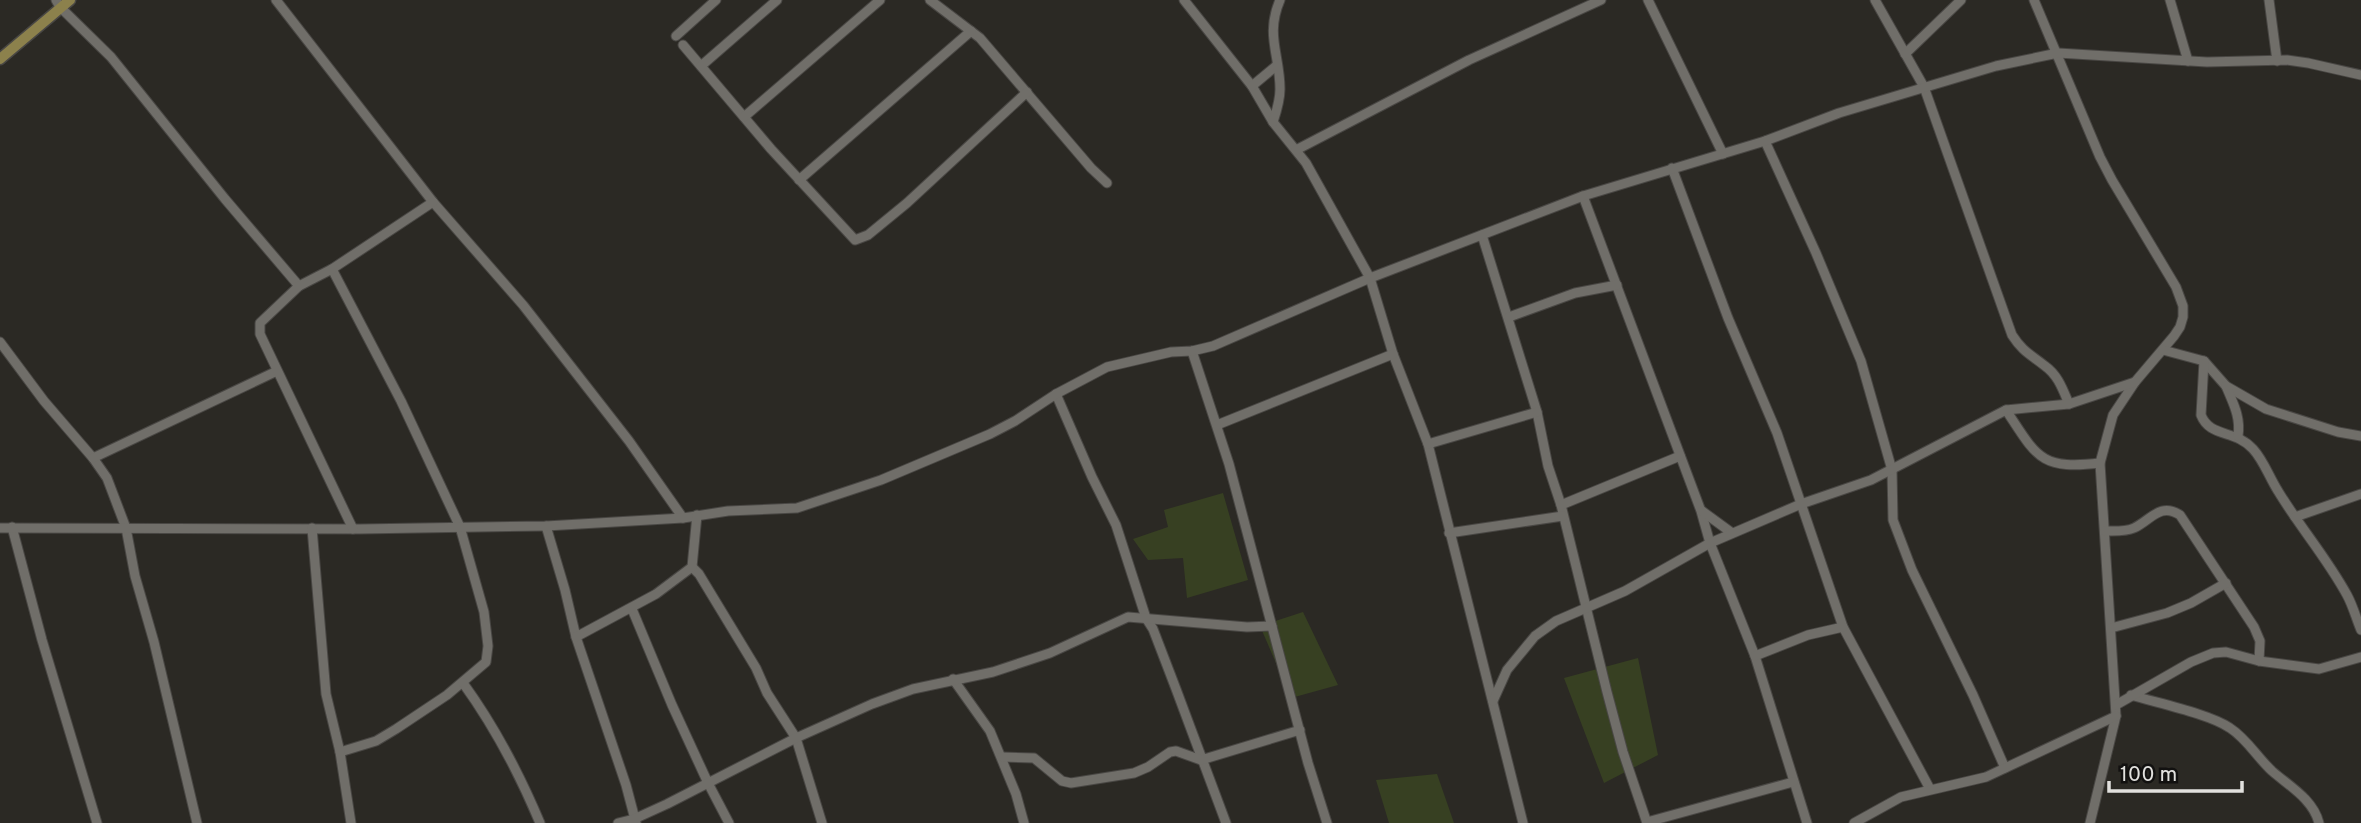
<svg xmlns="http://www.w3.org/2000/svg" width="2361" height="823" font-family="Overpass,sans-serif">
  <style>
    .green { fill: #374022 }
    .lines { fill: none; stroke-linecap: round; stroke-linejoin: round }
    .minor-casing { stroke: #494744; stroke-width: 11 }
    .major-casing { stroke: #494744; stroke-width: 13 }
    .minor { stroke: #706e69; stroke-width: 9 }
    .major { stroke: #8c814c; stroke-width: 10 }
  </style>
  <rect width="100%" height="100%" fill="#2b2924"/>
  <g class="green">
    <polygon points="1223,493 1248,580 1187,598 1183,558 1148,560 1133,539 1168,527 1164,510"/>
    <polygon points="1303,612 1338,685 1291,698 1260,626"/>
    <polygon points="1638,658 1658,755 1604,783 1564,678"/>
    <polygon points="1437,774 1454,823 1389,823 1376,780"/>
  </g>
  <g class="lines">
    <defs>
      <g id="minor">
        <polyline points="56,0 60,7 111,57 225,199 299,286"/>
        <polyline points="276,0 433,202 523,305 629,441 683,518"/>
        <polyline points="930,0 980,38 1091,168 1107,183"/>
        <polyline points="1184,0 1252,86 1273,122 1306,163 1370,278 1393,354 1428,444 1523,823"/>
        <polyline points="1648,0 1723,154"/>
        <path d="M1875,0L1924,87L2012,335C2023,352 2030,354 2045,366C2058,375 2063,390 2069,404"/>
        <polyline points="2034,0 2100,157 2112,180 2176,287 2183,306 2183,317 2180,327 2174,336 2135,382 2113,415 2100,463 2116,716 2090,823"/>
        <polyline points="2170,0 2188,61"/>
        <polyline points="2269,0 2277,61"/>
        <polyline points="676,36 716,0"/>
        <polyline points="683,45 771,149 855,240 868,235 907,203 1027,92"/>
        <polyline points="1905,54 1961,0"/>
        <polyline points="701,66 777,0"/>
        <polyline points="1252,86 1276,66"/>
        <polyline points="744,117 880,0"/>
        <path d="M1273,122C1277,110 1280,100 1280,89C1280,55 1265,35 1280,0"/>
        <polyline points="1765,141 1816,253 1861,361 1892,470 1893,520 1912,570 1973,695 2005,768"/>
        <polyline points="1296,150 1469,60 1601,0"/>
        <polyline points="1672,168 1728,318 1777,433 1843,627 1930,789"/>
        <polyline points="799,180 971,31"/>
        <polyline points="1583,196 1701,511 1710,543 1755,656 1807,823"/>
        <polyline points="1482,235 1537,412 1548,466 1561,505 1607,692 1623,752 1647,823"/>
        <polyline points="332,269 401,401 460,527 484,612 488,646 486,662 447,695 396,729 376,741 340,752"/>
        <polyline points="1509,317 1575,293 1617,285"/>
        <polyline points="0,342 44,401 93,458 107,478 126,528 135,576 154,642 197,823"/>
        <polyline points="2163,350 2204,361 2226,386 2266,409 2338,432 2361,436"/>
        <polyline points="1192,351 1229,464 1308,763 1327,823"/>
        <path d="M2204,361L2201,415C2210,438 2235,429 2253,449C2264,461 2269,477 2278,491C2299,526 2327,558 2347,595C2353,606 2356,618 2361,630"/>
        <path d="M2226,386C2233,403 2241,417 2238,436"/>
        <polyline points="1056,394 1092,477 1116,525 1146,618 1153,629 1176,689 1226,823"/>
        <path d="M2006,410C2037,457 2040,470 2100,463"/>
        <polyline points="1217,425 1393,354"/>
        <polyline points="1428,444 1537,412"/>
        <polyline points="93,458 277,371"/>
        <polyline points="1561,505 1680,456"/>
        <polyline points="1702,511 1732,533"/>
        <polyline points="2295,517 2361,494"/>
        <polyline points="546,526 565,590 576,637 626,785 636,823"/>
        <polyline points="12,527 42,640 97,823"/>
        <polyline points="0,528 360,529 546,526 683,518 728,511 797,508 881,480 990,434 1015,421 1056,394 1107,367 1171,352 1192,351 1213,346 1370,278 1583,196 1765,141 1839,113 1996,66 2058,53 2207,62 2287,60 2308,63 2361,75"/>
        <polyline points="312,528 326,694 340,752 351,823"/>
        <polyline points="353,529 260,334 260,323 299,286 332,269 433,202"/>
        <path d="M2105,531C2114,531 2125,532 2134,528C2151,520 2160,502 2180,515L2254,627L2260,641L2259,661"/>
        <polyline points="1449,533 1563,516"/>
        <polyline points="692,567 699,574 756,668 767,693 796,738 822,823"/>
        <polyline points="632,609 672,705 708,783 729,823"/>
        <polyline points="2111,628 2167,613 2191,603 2226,583"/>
        <polyline points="576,637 656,594 692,567 697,515"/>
        <polyline points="1755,656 1808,635 1843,627"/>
        <polyline points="953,679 990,731 1016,794 1024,823"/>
        <path d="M463,683C495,727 519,773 540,823"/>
        <path d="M2131,695C2157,703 2210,714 2230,728C2247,739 2257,757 2272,771C2289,786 2313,799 2319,823"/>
        <polyline points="1493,701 1507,670 1535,636 1556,621 1625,591 1710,543 1801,504 1871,480 2006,410 2069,404 2135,382"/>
        <polyline points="2116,705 2191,662 2213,653 2226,652 2259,661 2319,669 2361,657"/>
        <polyline points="1002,757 1034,758 1062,781 1071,783 1134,773 1148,767 1170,752 1176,751 1201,760 1300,730"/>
        <polyline points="1647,822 1793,782"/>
        <polyline points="618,823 634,819 667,804 796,738 872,704 913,689 993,672 1050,653 1128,617 1247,627 1272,626"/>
        <polyline points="1854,823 1901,797 1986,777 2116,716"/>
      </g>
      <polyline id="major" points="0,59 70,0"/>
    </defs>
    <use href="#minor" class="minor-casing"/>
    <use href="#major" class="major-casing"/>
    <use href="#minor" class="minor"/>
    <use href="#major" class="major"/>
  </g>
  <path d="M2109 781v10h133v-10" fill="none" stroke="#e2e1de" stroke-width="3.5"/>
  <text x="2120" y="781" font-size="21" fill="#e2e1de" stroke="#121110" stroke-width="5" paint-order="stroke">100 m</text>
</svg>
